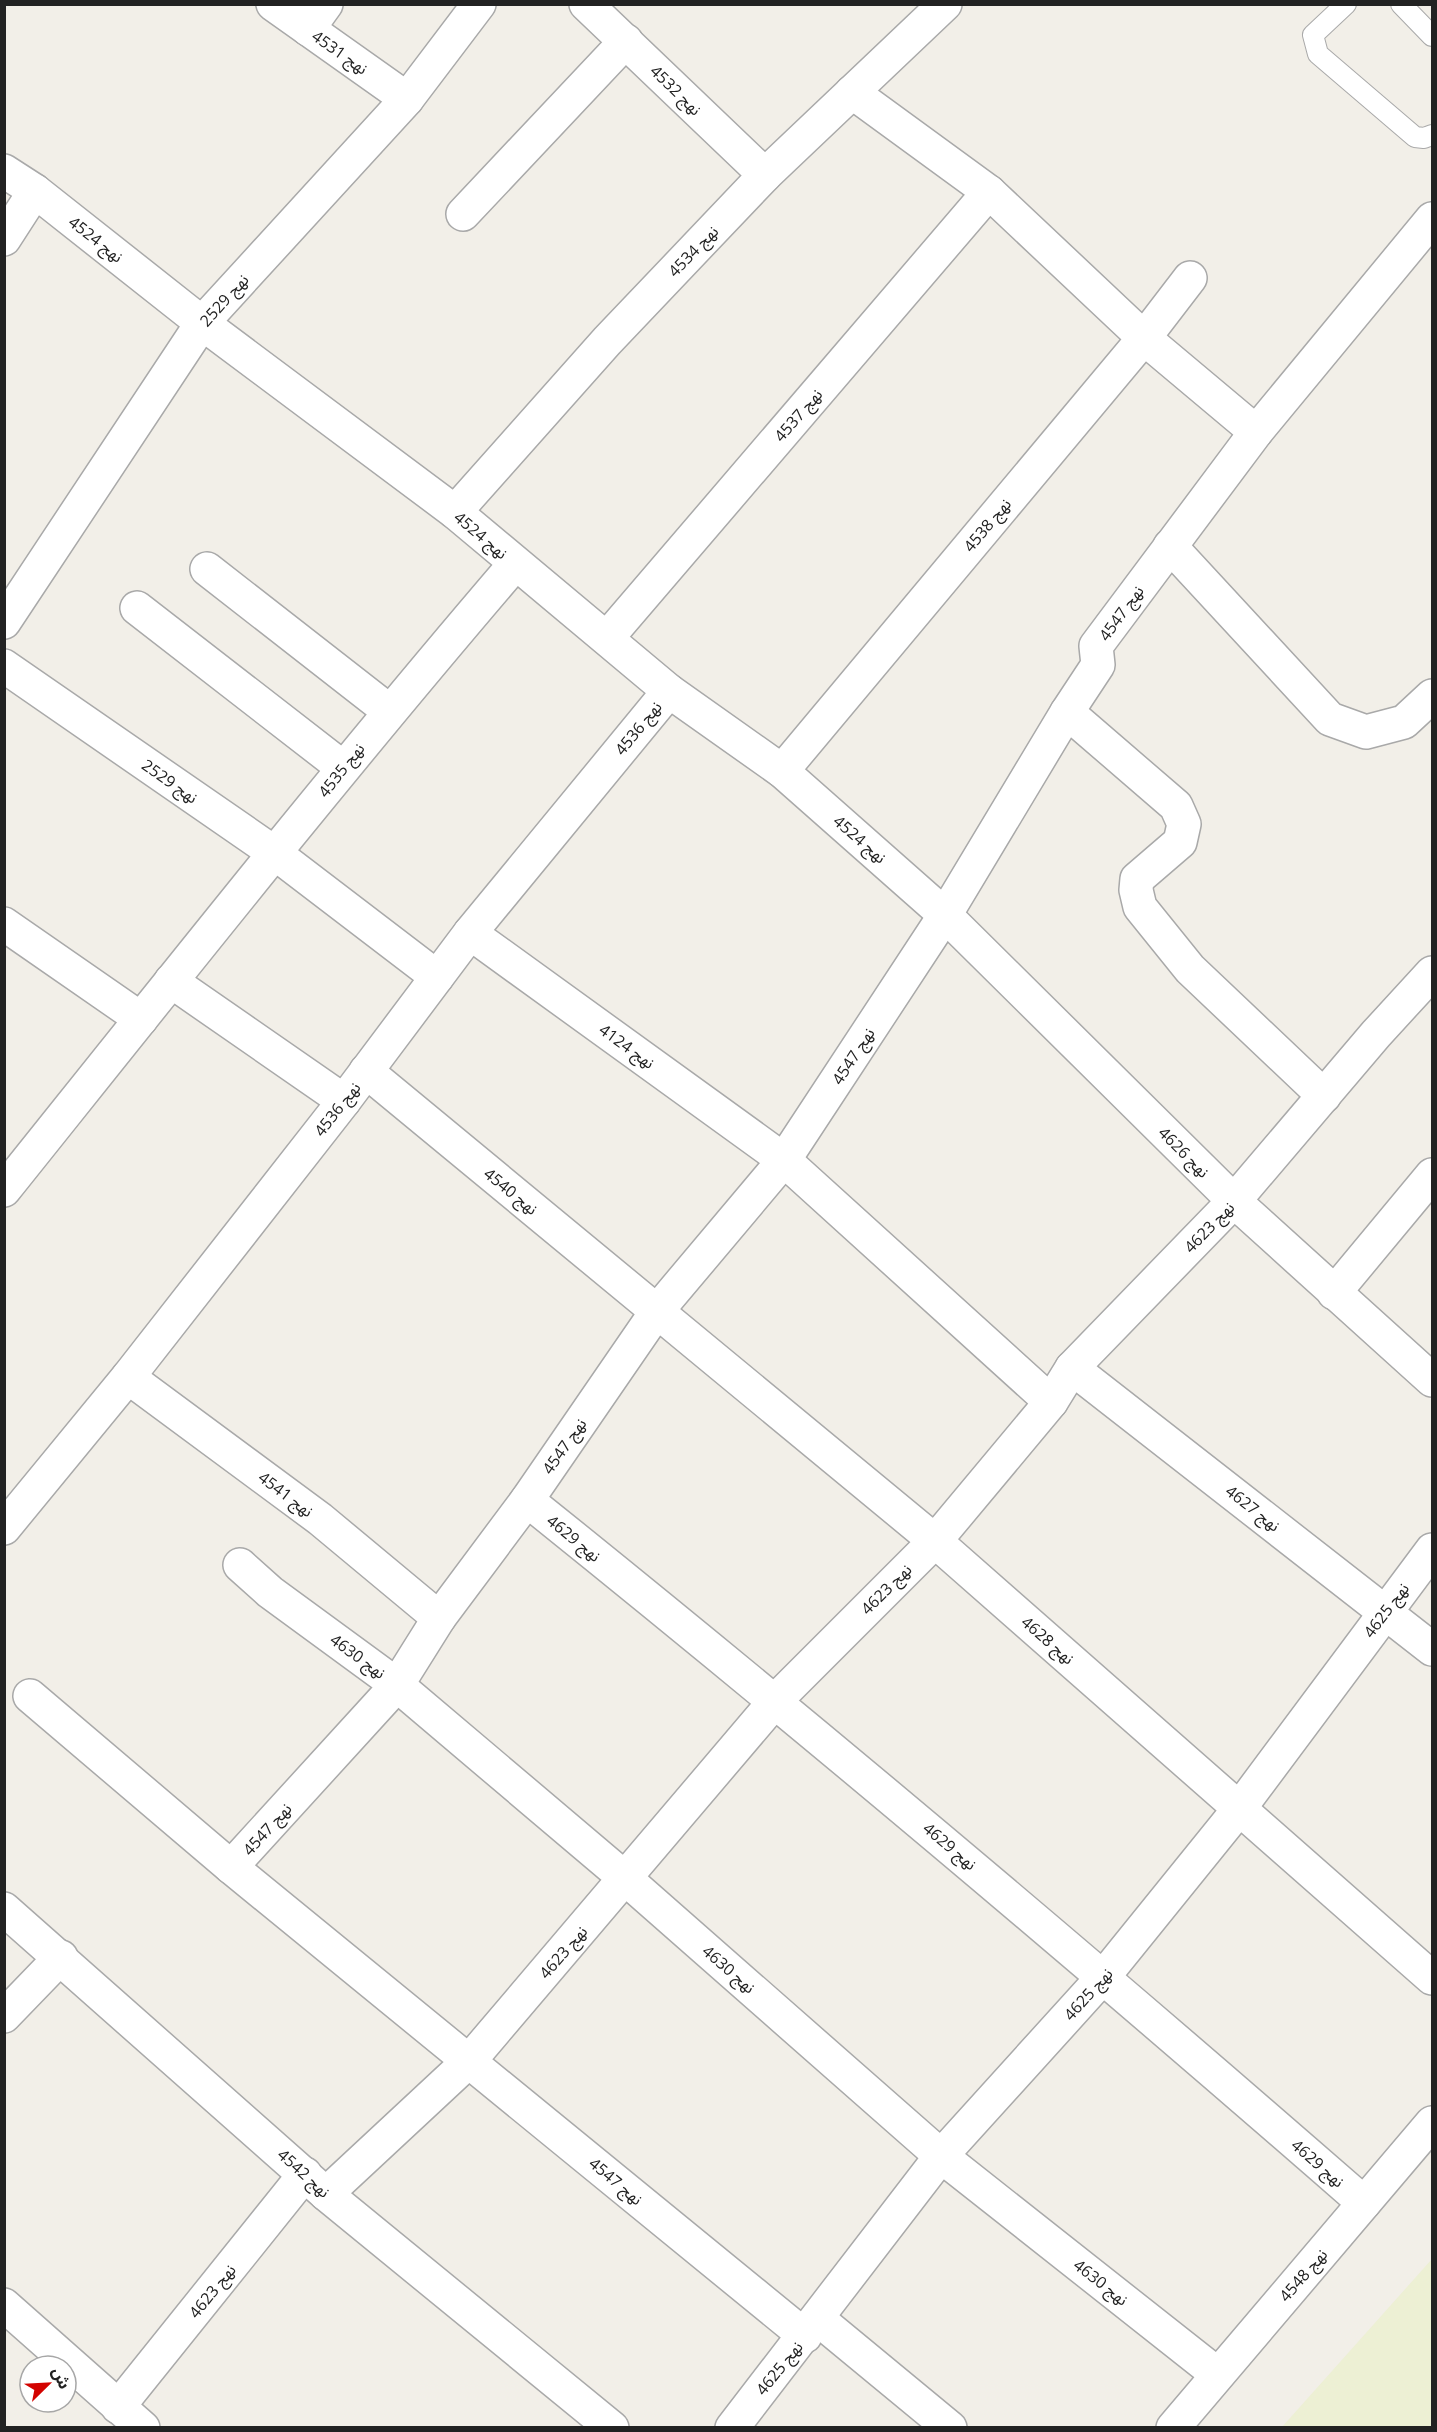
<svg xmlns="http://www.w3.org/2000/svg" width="1437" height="2432" font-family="'Open Sans','Noto Sans Arabic',sans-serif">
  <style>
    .farmland { fill: #edf0d4 }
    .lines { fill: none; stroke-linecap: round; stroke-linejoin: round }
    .service-casing { stroke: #a9a9a9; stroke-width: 22 }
    .minor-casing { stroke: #a9a9a9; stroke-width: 36 }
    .service { stroke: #fff; stroke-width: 20 }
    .minor { stroke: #fff; stroke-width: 33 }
    .labels { text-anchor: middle; stroke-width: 5; stroke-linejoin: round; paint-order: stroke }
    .street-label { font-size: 16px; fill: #222; stroke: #fff }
  </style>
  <rect width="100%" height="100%" fill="#f2efe8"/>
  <polygon class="farmland" points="1432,2259 1432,2427 1282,2427"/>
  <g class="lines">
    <defs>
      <g id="service">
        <polyline points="1346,4 1313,35 1318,54 1415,137 1424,138 1432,135"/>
        <polyline points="1401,4 1432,36"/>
      </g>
      <g id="minor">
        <polyline points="273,4 407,99"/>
        <polyline points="586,4 765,175"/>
        <polyline points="308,29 326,4"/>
        <polyline points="852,92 989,192 1144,338 1256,432"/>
        <polyline points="4,171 35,191 202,323 455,512 669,691 782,771 945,915 1234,1201 1432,1380"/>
        <polyline points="463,214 626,41"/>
        <polyline points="4,239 35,191"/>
        <polyline points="455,512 607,341 765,175 945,4"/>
        <polyline points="1170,546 1330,719 1366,732 1404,722 1432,696"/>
        <polyline points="207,569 389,711"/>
        <polyline points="137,608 342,767"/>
        <polyline points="4,622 202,323 407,99 479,4"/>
        <polyline points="607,638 989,192"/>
        <polyline points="4,666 276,854 437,977"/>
        <polyline points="1067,712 1176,806 1184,824 1180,842 1137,879 1136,890 1140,907 1190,969 1324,1096"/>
        <polyline points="782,771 1144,338 1190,278"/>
        <polyline points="4,924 141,1019"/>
        <polyline points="470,933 784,1160 1051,1402"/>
        <polyline points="171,981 344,1101"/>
        <polyline points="366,1071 935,1541 1432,1978"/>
        <path d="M4,1190C173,979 340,768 515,564"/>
        <polyline points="1334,1293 1432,1175"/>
        <polyline points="1072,1368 1432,1649"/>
        <polyline points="128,1377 320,1519 439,1618"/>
        <path d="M527,1500C811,1728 1089,1963 1364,2203"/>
        <polyline points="4,1528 128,1377 344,1101 470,933 669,691"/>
        <polyline points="240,1565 270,1592 397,1685 626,1879 941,2156 1217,2374"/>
        <polyline points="30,1696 231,1867 805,2336"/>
        <polyline points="231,1867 397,1685 439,1618 527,1500 657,1311 784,1160 945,915 1067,712 1098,665 1096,646 1256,432 1432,219"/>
        <polyline points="4,1909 326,2194 612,2428"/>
        <polyline points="4,2016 61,1957"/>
        <polyline points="326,2194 470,2060 776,1700 935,1541 1051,1402 1072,1368 1234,1201 1376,1034 1432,973"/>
        <polyline points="4,2305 143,2428"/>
        <polyline points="818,2319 950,2428"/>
        <polyline points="118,2407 305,2174"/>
        <polyline points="732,2428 941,2156 1104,1976 1239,1809 1432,1550"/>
        <polyline points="1173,2428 1432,2123"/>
      </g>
    </defs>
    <use href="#service" class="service-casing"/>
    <use href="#minor" class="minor-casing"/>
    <use href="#service" class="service"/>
    <use href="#minor" class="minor"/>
  </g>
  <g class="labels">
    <g class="street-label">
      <text transform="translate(340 52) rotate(35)" y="6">نهج 4531</text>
      <text transform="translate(676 90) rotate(44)" y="6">نهج 4532</text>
      <text transform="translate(96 239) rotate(38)" y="6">نهج 4524</text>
      <text transform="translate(693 251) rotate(-46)" y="6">نهج 4534</text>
      <text transform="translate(224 300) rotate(-48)" y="6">نهج 2529</text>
      <text transform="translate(798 415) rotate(-49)" y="6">نهج 4537</text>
      <text transform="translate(987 525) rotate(-50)" y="6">نهج 4538</text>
      <text transform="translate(481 535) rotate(40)" y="6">نهج 4524</text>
      <text transform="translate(1121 613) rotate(-54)" y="6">نهج 4547</text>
      <text transform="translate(638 728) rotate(-51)" y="6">نهج 4536</text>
      <text transform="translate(341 770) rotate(-52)" y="6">نهج 4535</text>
      <text transform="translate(170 781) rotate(35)" y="6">نهج 2529</text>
      <text transform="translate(860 839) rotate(41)" y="6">نهج 4524</text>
      <text transform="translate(627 1046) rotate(36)" y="6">نهج 4124</text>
      <text transform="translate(853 1056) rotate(-57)" y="6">نهج 4547</text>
      <text transform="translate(337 1109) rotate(-52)" y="6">نهج 4536</text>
      <text transform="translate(1184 1152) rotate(45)" y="6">نهج 4626</text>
      <text transform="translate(511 1191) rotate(39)" y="6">نهج 4540</text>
      <text transform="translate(1209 1227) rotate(-46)" y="6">نهج 4623</text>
      <text transform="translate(564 1446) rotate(-55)" y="6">نهج 4547</text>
      <text transform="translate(286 1494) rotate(37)" y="6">نهج 4541</text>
      <text transform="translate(1253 1508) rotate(38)" y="6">نهج 4627</text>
      <text transform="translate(574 1538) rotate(39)" y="6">نهج 4629</text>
      <text transform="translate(886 1589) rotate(-45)" y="6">نهج 4623</text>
      <text transform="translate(1386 1610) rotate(-53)" y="6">نهج 4625</text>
      <text transform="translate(1048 1640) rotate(41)" y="6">نهج 4628</text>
      <text transform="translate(358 1656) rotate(36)" y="6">نهج 4630</text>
      <text transform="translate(267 1829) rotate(-48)" y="6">نهج 4547</text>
      <text transform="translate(950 1846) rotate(40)" y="6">نهج 4629</text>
      <text transform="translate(563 1952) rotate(-49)" y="6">نهج 4623</text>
      <text transform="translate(729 1969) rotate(41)" y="6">نهج 4630</text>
      <text transform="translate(1088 1994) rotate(-48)" y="6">نهج 4625</text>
      <text transform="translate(1318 2163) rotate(41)" y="6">نهج 4629</text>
      <text transform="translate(304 2173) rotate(42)" y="6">نهج 4542</text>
      <text transform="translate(616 2181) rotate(40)" y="6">نهج 4547</text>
      <text transform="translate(1303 2275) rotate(-49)" y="6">نهج 4548</text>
      <text transform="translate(1101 2282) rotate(38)" y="6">نهج 4630</text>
      <text transform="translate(212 2291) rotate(-51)" y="6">نهج 4623</text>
      <text transform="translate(779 2368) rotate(-51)" y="6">نهج 4625</text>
    </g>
  </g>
  <rect width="1437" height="2432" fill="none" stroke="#222222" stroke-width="12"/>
  <g transform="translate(48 2384) rotate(66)"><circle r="28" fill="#ffffff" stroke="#a7a7a7" stroke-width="1.5"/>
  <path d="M0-4.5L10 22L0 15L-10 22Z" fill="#d30300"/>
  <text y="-9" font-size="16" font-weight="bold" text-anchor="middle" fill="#222222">ش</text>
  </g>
</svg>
